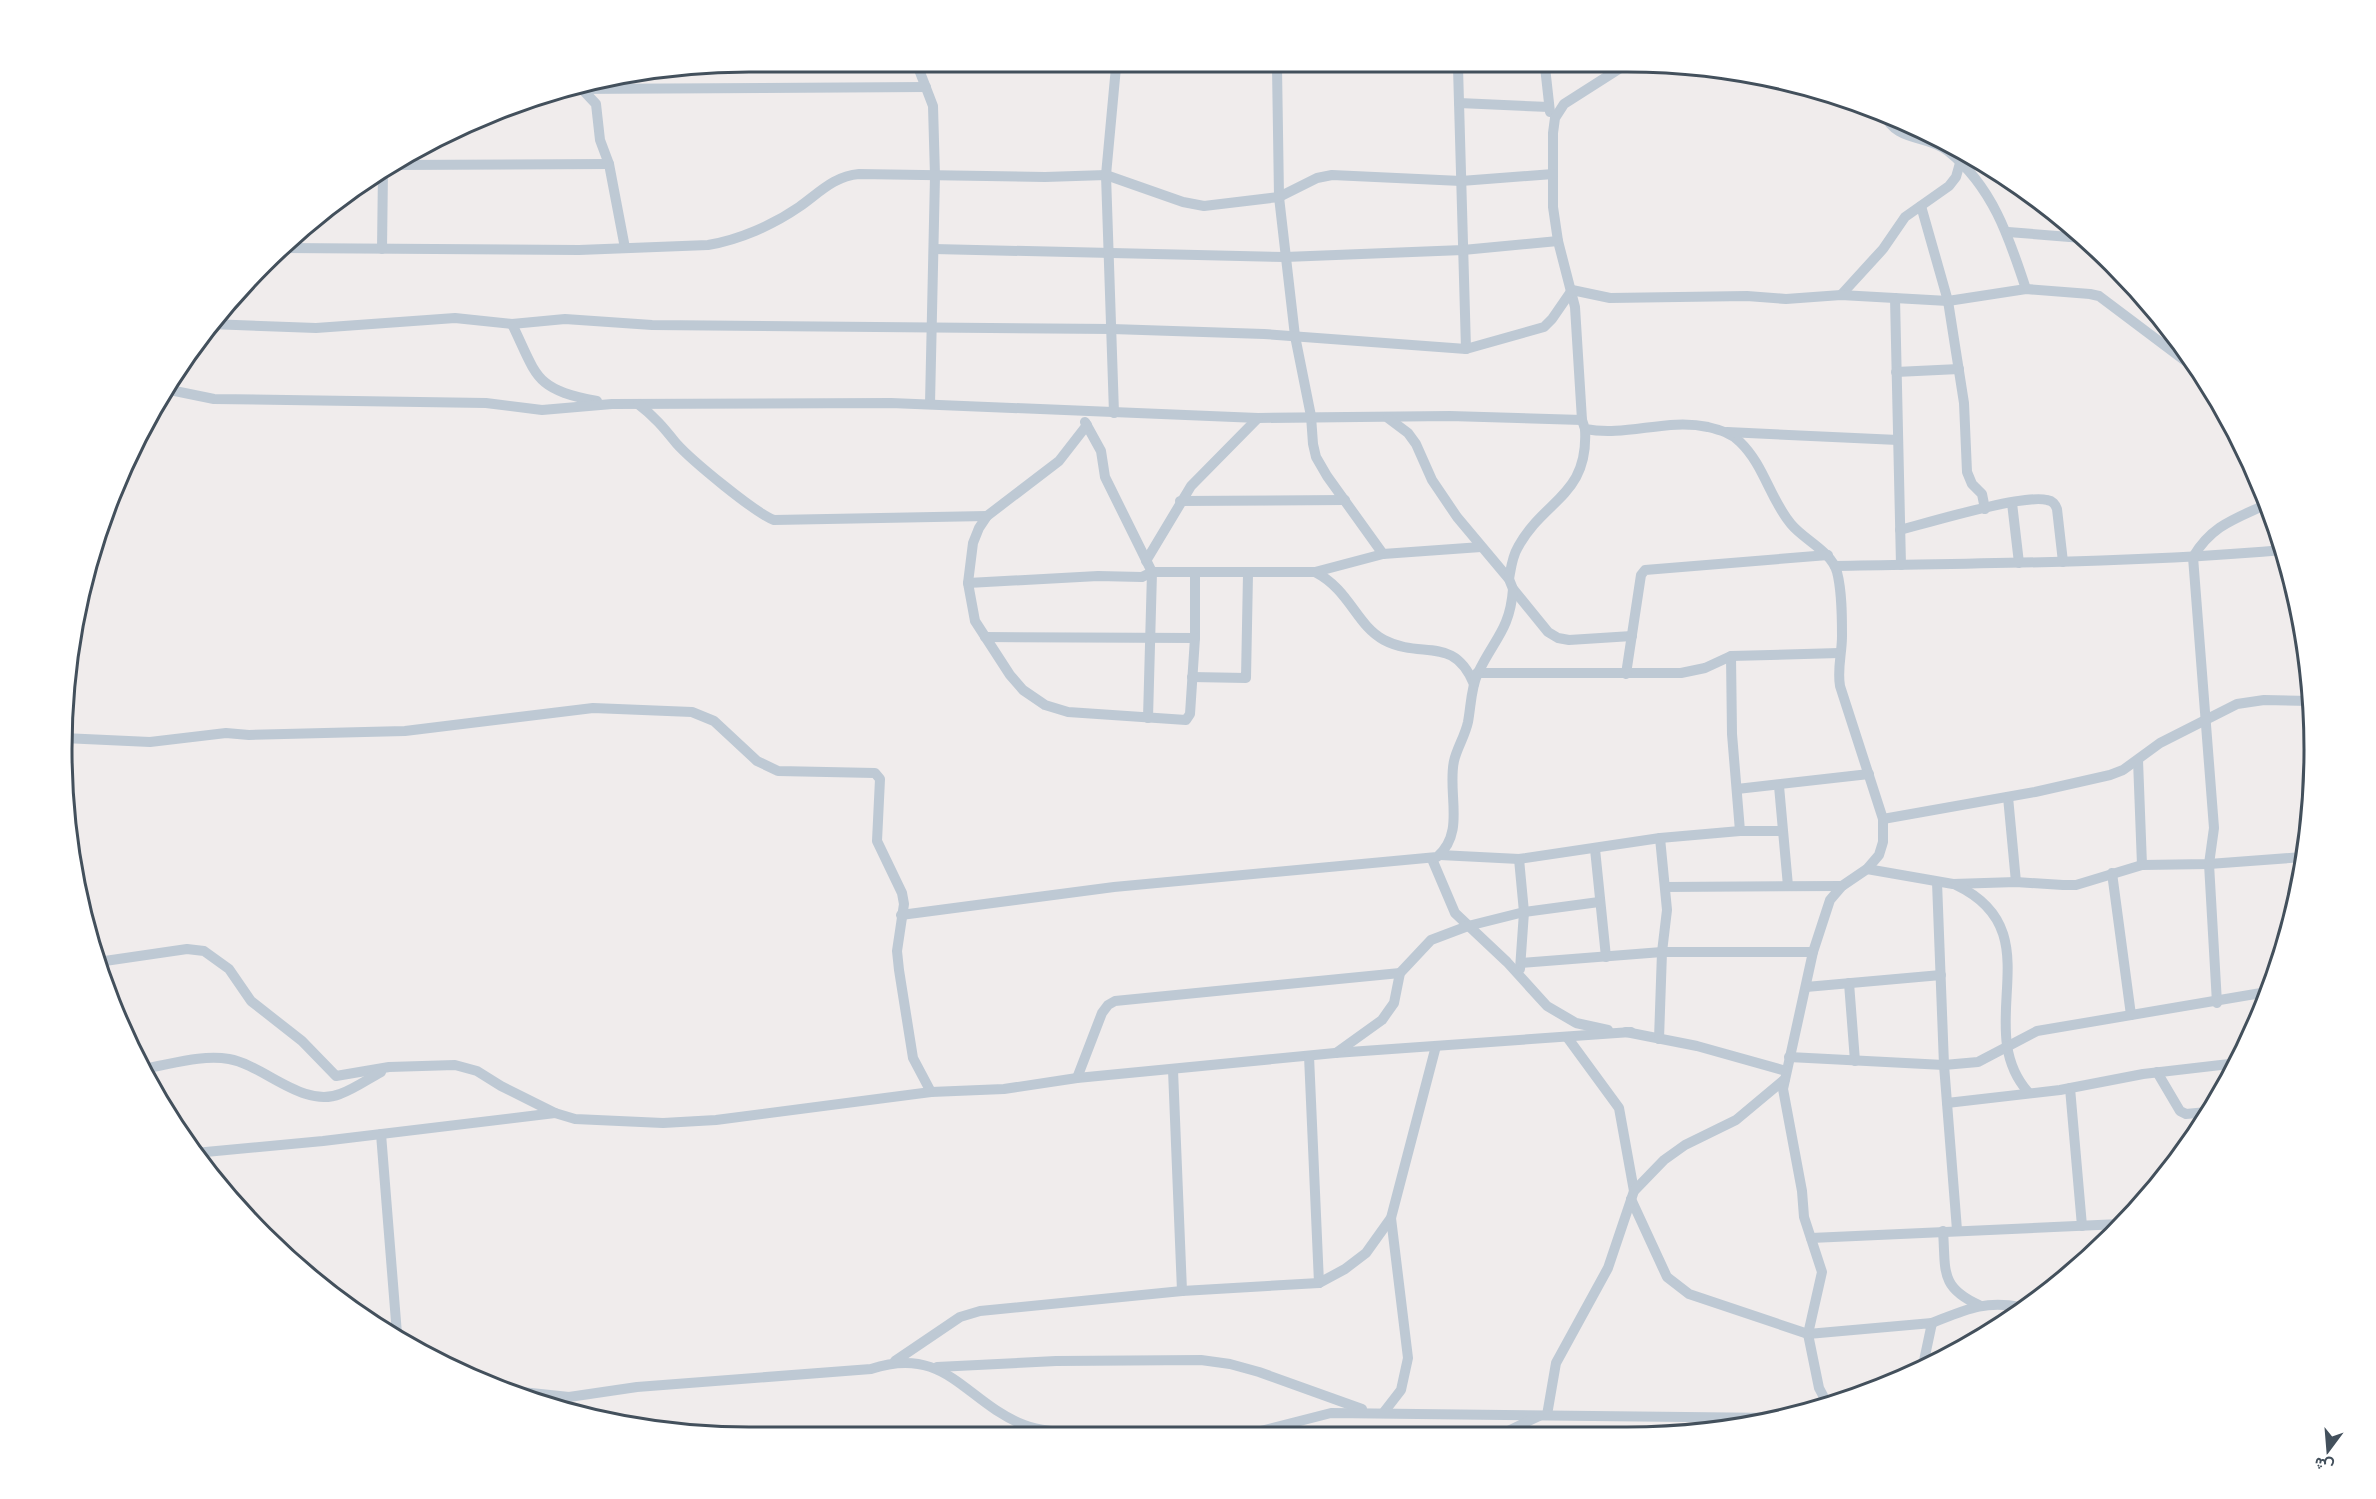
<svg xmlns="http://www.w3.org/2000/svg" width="2376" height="1499" font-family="Cabin,Vazirmatn,sans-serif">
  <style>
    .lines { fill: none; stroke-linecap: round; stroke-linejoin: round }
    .minor { stroke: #bec9d4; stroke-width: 10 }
    .rim { fill: none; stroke: #43505c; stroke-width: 3 }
  </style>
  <rect width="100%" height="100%" fill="#f0ecec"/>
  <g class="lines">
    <g class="minor">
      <polyline points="918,67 933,106 935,176 930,404"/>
      <polyline points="1277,67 1279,197 1295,336 1311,416 1313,444 1316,457 1327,476 1383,554"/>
      <polyline points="1458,67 1466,349"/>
      <polyline points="1545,67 1550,112"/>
      <path d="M1622,67L1564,104L1555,118L1553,133V207L1558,241L1575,307L1582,420L1585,429C1627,437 1666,418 1708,427C1720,430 1731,433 1740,442C1764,465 1770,499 1791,524C1804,540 1831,551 1837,572C1842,591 1842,616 1842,636C1842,654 1837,668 1840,686L1883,819V842L1879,855L1867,869L1842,886L1830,900L1813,952L1783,1089L1802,1191L1804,1217L1822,1272L1808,1334L1819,1388L1828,1405"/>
      <polyline points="568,89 926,87"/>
      <polyline points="582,89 596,104 600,140 609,164 625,248"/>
      <polyline points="1459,103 1549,107"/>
      <path d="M1883,112C1897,144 1925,133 1948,151C1992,186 2009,237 2026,289"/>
      <polyline points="393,165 609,164"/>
      <polyline points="1921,206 1948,301 1964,403 1967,472 1972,484 1982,494 1985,509"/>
      <polyline points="2008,232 2082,238"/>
      <path d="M282,248L579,250L708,245C739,240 773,225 799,207C819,193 834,176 859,174L1045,177L1106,175L1183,202L1204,206L1279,197L1317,178L1332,175L1461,181L1553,174"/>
      <polyline points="382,249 383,170"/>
      <polyline points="934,249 1285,257 1463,250 1558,241"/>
      <polyline points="1841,295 1883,249 1905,217 1949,186 1956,177 1960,163"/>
      <polyline points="1895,298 1901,565"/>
      <polyline points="209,324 316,328 455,318 512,324 565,319 652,325 1112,329 1264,334 1466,349 1544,327 1552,319 1572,290 1610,298 1747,296 1786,299 1841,295 1948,301 2026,289 2090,294 2099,296 2196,369"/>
      <path d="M512,324C538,378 534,389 597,401"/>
      <polyline points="1896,372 1959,369"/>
      <polyline points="165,389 214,399 486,403 542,410 612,404 891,403 1258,418 1450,416 1582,420"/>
      <path d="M638,404C654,416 664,428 676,443C691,460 755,513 774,520L987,516"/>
      <polyline points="1114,413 1106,175 1116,67"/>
      <polyline points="1388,418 1408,433 1416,444 1432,480 1457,517 1509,579 1513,589 1548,632 1558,638 1569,640 1632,636"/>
      <polyline points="1085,422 1101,451 1105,477 1152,572 1148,718"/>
      <polyline points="1087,425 1059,461 987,516 979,528 973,543 968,583 975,621 1010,675 1023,690 1045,705 1068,712 1186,720 1190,714 1195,638 1195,573"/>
      <polyline points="1727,432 1898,440"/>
      <polyline points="1180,501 1345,500"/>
      <polyline points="2012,503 2019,563"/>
      <path d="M1900,530C1930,522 2023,494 2047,500C2053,501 2055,504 2057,509L2063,562"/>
      <polyline points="1146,561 1191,486 1258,418"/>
      <path d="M1835,566C1985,563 2134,563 2283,550"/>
      <path d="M1315,572C1350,590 1356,625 1384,640C1422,660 1453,634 1474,684"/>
      <path d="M1509,579C1511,568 1512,557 1518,547C1544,499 1589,496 1585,429"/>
      <polyline points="968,583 1098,576 1142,577 1152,572 1315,572 1383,554 1481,547"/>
      <polyline points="985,637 1195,638"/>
      <polyline points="1731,656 1732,734 1740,831"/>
      <polyline points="1477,673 1681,673 1705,668 1731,656 1839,653"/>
      <polyline points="1626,674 1641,575 1645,570 1828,555"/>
      <polyline points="1192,677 1246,678 1248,574"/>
      <polyline points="63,738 150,742 226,733 249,735 405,731 593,708 692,712 714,721 757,761 778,771 875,773 880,779 877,841 902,893 904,904 897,951 899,970 913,1058 931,1092"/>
      <polyline points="2138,760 2142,865"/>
      <polyline points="1779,786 1788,886"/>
      <polyline points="1737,789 1869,774"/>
      <polyline points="2008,797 2016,882"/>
      <polyline points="1883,819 2035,792 2110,775 2123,770 2160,743 2237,704 2264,700 2310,701"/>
      <polyline points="1595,849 1606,957"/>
      <polyline points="1440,855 1519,859 1660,838 1740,831 1782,831"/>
      <polyline points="1432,859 1455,913 1507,962 1547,1006 1576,1023 1608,1030"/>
      <polyline points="1519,859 1524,912 1520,969"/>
      <polyline points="1867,869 1953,884 2016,882 2063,885 2076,885 2142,865 2209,864 2303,857"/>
      <polyline points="2112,873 2131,1015"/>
      <polyline points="1937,882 1944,1065 1957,1230"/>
      <path d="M1956,885C2055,932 1970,1026 2028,1092"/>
      <polyline points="1665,887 1842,886"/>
      <path d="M901,915L1114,887L1437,857C1466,833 1447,793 1454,761C1457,748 1465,736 1468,722C1471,706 1471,687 1478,673C1494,639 1510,630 1513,589"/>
      <polyline points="98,962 187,949 204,951 229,969 251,1001 302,1041 336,1076 389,1067 455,1065 477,1071 501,1086 555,1113 575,1119 663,1123 716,1120 931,1092 1004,1089 1077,1078 1335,1053 1631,1032"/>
      <polyline points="1521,963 1662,952 1813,952"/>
      <polyline points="1849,983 1855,1061"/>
      <polyline points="1806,987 1941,975"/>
      <path d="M2217,1003L2209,864L2214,828L2193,557C2212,525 2235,519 2267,504"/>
      <polyline points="1626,1032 1697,1046 1786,1071"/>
      <polyline points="1567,1037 1619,1108 1634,1191"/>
      <polyline points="1659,1039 1662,952 1667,910 1660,838"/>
      <polyline points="1336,1053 1382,1020 1394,1003 1400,973 1431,940 1468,926 1524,912 1599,902"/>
      <polyline points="1309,1056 1319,1283"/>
      <polyline points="1789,1057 1944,1065 1978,1062 2037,1031 2267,992"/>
      <path d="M141,1069C169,1065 201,1054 229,1059C264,1065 303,1109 340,1094C354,1089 368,1079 381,1072"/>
      <polyline points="1173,1070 1182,1291"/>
      <polyline points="2157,1072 2180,1111 2186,1114 2207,1112"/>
      <polyline points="1077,1078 1102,1013 1108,1005 1115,1001 1400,973"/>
      <polyline points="2070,1088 2082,1226"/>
      <polyline points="1947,1103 2060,1090 2143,1074 2238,1063"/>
      <polyline points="381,1134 397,1334"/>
      <polyline points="195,1153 323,1141 555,1113"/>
      <polyline points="1631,1199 1667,1277 1689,1294 1808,1334 1932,1323 1922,1370"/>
      <path d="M1943,1231C1946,1270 1939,1287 1979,1305"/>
      <polyline points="1811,1238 2120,1224"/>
      <path d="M1932,1323C1965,1310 1984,1300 2020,1307"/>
      <polyline points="895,1361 960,1317 980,1311 1182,1291 1319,1283 1345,1269 1366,1253 1391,1218 1436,1046"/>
      <polyline points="937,1367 1056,1361 1201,1360 1230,1364 1259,1372 1362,1409"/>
      <path d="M504,1390L569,1397L637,1387L871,1369C946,1344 964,1401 1024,1425C1045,1433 1071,1432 1093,1434"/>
      <polyline points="1384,1412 1401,1390 1408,1358 1391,1218"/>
      <polyline points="1547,1415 1556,1363 1608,1268 1634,1191 1664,1160 1685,1145 1736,1120 1785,1079"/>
      <polyline points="1249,1434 1331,1413 1778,1418"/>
      <polyline points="1500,1435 1539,1416"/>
    </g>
  </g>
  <path d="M0 0H2376V1499H0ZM749 72H1627A677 677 0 0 1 2304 749V750A677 677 0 0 1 1627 1427H749A677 677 0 0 1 72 750V749A677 677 0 0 1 749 72Z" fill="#fff" fill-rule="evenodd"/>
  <path class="rim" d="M749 72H1627A677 677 0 0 1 2304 749V750A677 677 0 0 1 1627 1427H749A677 677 0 0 1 72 750V749A677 677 0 0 1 749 72Z"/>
  <g transform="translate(2328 1451) rotate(196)" stroke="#ffffff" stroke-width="4.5" paint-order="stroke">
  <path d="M0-4.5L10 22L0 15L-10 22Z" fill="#43505c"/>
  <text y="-9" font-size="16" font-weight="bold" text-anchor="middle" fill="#43505c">ش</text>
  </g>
</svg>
